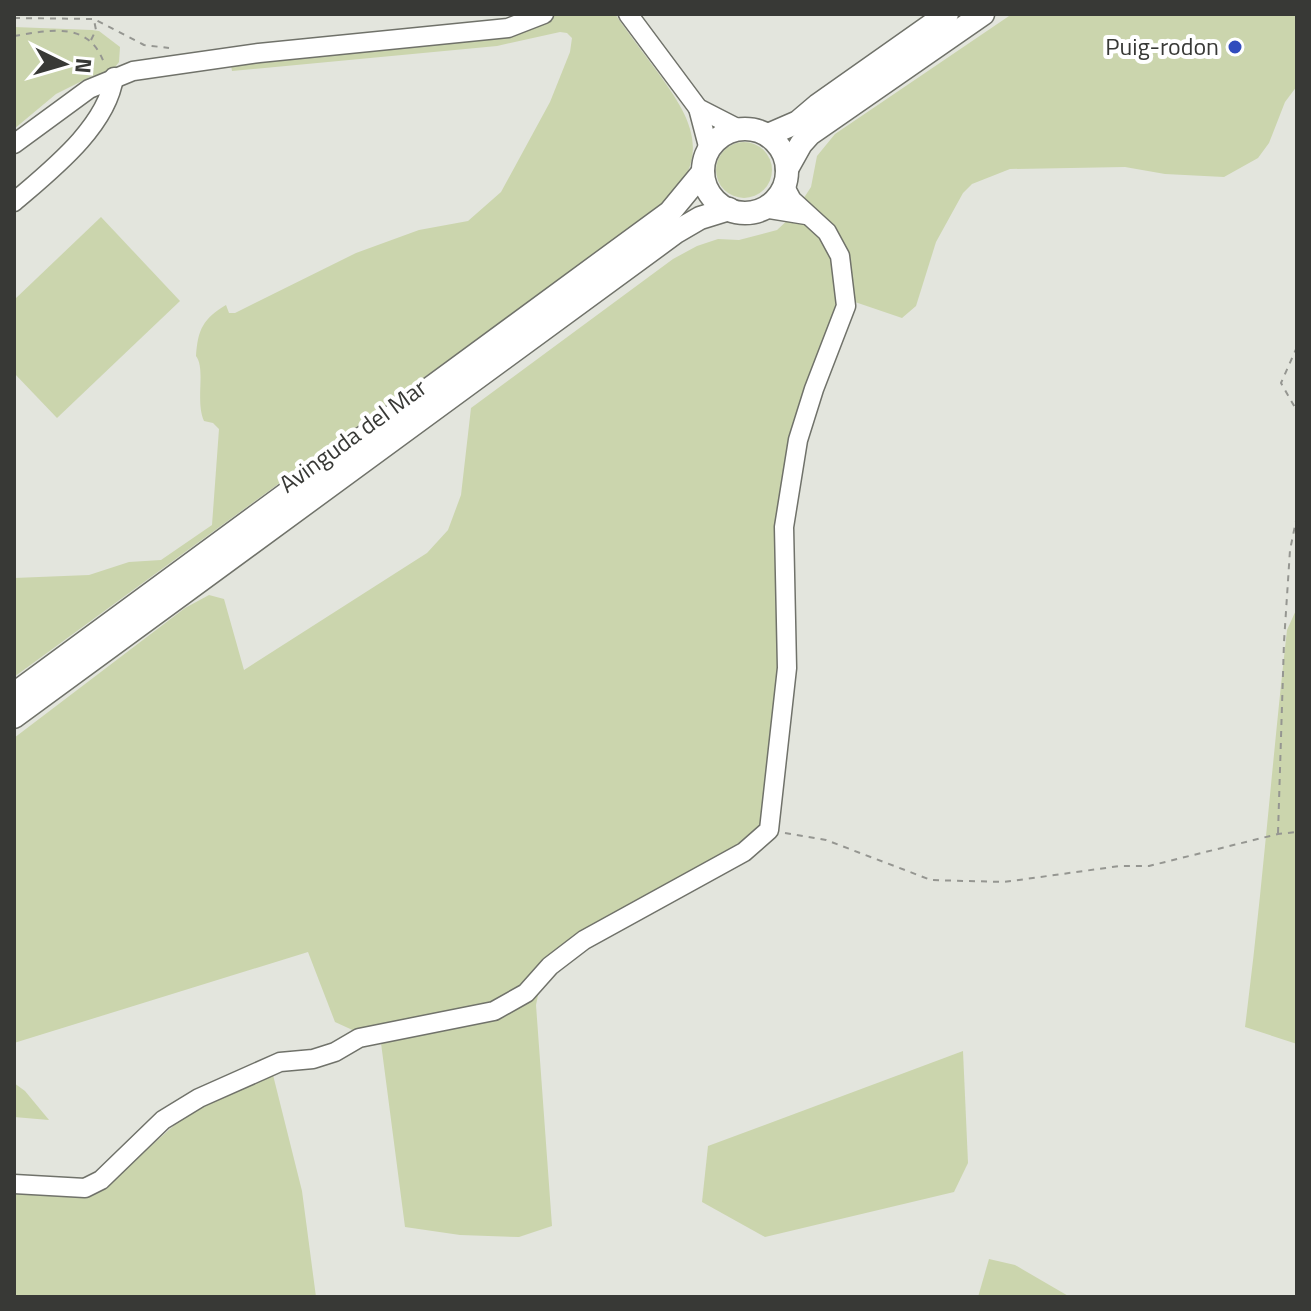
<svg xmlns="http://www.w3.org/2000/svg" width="1311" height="1311" font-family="'Titillium Web',sans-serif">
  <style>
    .green { fill: #cbd5ad }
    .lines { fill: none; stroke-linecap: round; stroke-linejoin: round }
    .minor-casing { stroke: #70726a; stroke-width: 21 }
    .major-casing { stroke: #70726a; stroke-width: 25 }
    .path { stroke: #959691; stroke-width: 2; stroke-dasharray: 6 6; stroke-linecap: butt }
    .minor { stroke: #fff; stroke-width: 18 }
    .major { stroke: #fff; stroke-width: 22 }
    .poi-dot { fill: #314cbd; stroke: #fff; stroke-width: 3 }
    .labels { text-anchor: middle; stroke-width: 8; stroke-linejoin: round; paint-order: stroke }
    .poi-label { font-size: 24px; fill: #383936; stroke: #fff; text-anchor: end }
    .street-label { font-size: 24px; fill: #383936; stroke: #fff }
  </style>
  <rect width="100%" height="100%" fill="#e3e5dd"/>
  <g class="green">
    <path d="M558,14H615C628,33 642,51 656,70C688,114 713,151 670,198L14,677V578L89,575L129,562L161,560L212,525L219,429L213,423L204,421C195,401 206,369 196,356C198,329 203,319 226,305L229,313H235L356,253L419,230L468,221L501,192L550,102L570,52L572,38L567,33L560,32L497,46L232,71L230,60L533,24Z"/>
    <polygon points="1012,14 1297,14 1297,86 1285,102 1269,143 1258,158 1224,177 1165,174 1125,167 1010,169 972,184 963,193 936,242 916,306 902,318 855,302 813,405 788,519 780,812 705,868 545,961 536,1005 552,1226 519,1237 460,1235 405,1227 381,1043 335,1022 308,952 14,1043 14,738 185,608 209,595 224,599 244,670 427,553 448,530 461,495 471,408 673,259 697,246 718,239 739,240 777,230 792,216 811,187 817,156 835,134"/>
    <polygon points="14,27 92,30 99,31 120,47 119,62 112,71 92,76 56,94 14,129"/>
    <circle cx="744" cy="170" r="28"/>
    <polygon points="101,217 180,301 57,418 14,373 14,300"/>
    <path d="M1297,608V1044L1245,1027C1262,895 1272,762 1287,630Z"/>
    <polygon points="963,1051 968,1163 954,1192 765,1237 702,1202 708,1146"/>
    <polygon points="273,1075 302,1191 316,1297 14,1297 14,1192 86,1196 100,1191 188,1113"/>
    <polygon points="14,1083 25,1091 49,1120 14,1117"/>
    <polygon points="989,1259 1015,1265 1070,1297 978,1297"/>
  </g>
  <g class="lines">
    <defs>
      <g id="minor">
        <polyline points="628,14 698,108 739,129"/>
        <polyline points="698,108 709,150"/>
        <polyline points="14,144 89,89 133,71 259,53 508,28 544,14"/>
        <path d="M14,202C50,171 107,127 114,77"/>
        <polyline points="763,208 806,215"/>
        <polyline points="14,1184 85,1188 101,1180 163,1120 199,1098 280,1062 313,1059 335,1052 359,1038 494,1011 526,993 550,966 584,940 744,852 769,830 787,668 784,527 798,440 814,389 846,306 840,256 827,232 792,200 784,185"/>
      </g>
      <g id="major">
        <circle cx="745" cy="171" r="42"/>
        <polyline points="768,135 798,122 818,105 947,14"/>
        <polyline points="787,169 801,144 810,134 983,14"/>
        <polyline points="14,694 670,212 703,172"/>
        <polyline points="14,717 676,232 700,218 729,209"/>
      </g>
    </defs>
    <use href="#minor" class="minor-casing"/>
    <use href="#major" class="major-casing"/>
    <g class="path">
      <polyline points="14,18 94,19 144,45 169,48"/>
      <path d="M14,36C51,30 89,21 104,63"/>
      <polyline points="91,40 96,30 94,20"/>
      <polyline points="1297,347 1281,383 1297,411"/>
      <polyline points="785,833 826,840 931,880 1004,882 1120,866 1149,866 1278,834 1297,832"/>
      <polyline points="1278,833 1284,642 1290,550 1297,516"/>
    </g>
    <use href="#minor" class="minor"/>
    <use href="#major" class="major"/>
  </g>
  <circle class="poi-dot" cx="1235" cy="47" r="8"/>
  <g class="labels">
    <g class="poi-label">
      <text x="1219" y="55">Puig-rodon</text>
    </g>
    <g class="street-label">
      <text transform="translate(353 436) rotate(-36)" y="8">Avinguda del Mar</text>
    </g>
  </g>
  <rect width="1311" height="1311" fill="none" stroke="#383936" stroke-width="32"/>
  <g transform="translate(64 64) rotate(95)" stroke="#ffffff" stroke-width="6" paint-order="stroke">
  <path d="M0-6L14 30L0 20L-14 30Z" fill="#383936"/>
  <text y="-12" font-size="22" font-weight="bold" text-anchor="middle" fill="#383936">N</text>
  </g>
</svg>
